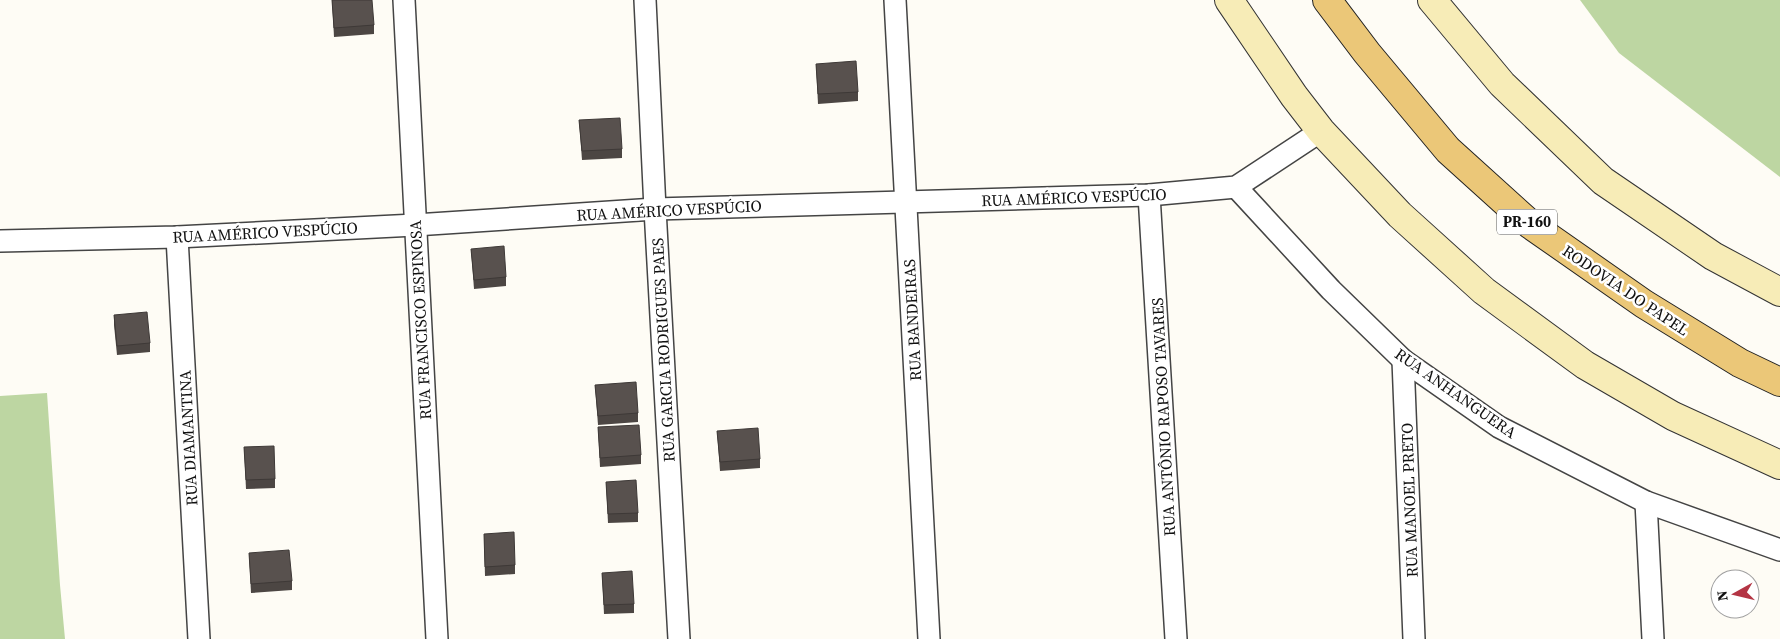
<svg xmlns="http://www.w3.org/2000/svg" width="1780" height="639" font-family="'Source Serif 4',serif">
  <style>
    .forest { fill: #bdd6a2 }
    .lines { fill: none; stroke-linecap: round; stroke-linejoin: round }
    .minor-casing { stroke: #444; stroke-width: 24 }
    .secondary-casing { stroke: #333; stroke-width: 30 }
    .primary-casing { stroke: #222; stroke-width: 30 }
    .minor { stroke: #fff; stroke-width: 21 }
    .secondary { stroke: #f7ecb7; stroke-width: 28 }
    .primary { stroke: #ebc778; stroke-width: 28 }
    .wall { fill: #4c4643 }
    .building { fill: #58514e; stroke: #3e3937 }
    .labels { text-anchor: middle; stroke-width: 5; stroke-linejoin: round; paint-order: stroke }
    .shield { fill: #fff; stroke: #585858; stroke-width: 1 }
    .shield-label { font-size: 15px; font-weight: bold; fill: #111 }
    .street-label { font-size: 16px; fill: #111; stroke: #fff }
  </style>
  <rect width="100%" height="100%" fill="#fefcf5"/>
  <g class="forest">
    <polygon points="1580,0 1780,0 1780,177 1619,53"/>
    <polygon points="47,393 60,585 65,639 0,639 0,396"/>
  </g>
  <g class="lines">
    <defs>
      <g id="minor">
        <polyline points="404,0 437,639"/>
        <polyline points="645,0 655,209 679,639"/>
        <polyline points="895,0 929,639"/>
        <polyline points="1236,187 1331,290 1403,360 1499,427 1646,502 1780,550"/>
        <polyline points="1149,195 1176,639"/>
        <polyline points="177,237 199,639"/>
        <polyline points="0,241 177,237 415,225 655,209 1149,195 1236,187 1321,131"/>
        <polyline points="1403,360 1414,639"/>
        <polyline points="1646,502 1653,639"/>
      </g>
      <g id="secondary">
        <polyline points="1229,0 1294,96 1321,131 1400,215 1484,291 1585,365 1673,416 1780,465"/>
        <polyline points="1432,0 1502,84 1603,181 1713,256 1780,292"/>
      </g>
      <polyline id="primary" points="1327,0 1367,53 1448,150 1531,225 1644,304 1740,363 1780,382"/>
    </defs>
    <use href="#minor" class="minor-casing"/>
    <use href="#secondary" class="secondary-casing"/>
    <use href="#primary" class="primary-casing"/>
    <use href="#minor" class="minor"/>
    <use href="#secondary" class="secondary"/>
    <use href="#primary" class="primary"/>
  </g>
  <g class="wall">
    <polygon points="332,0 374,25 374,34 334,37"/>
    <polygon points="816,64 858,92 858,101 818,104"/>
    <polygon points="579,120 622,149 622,158 582,160"/>
    <polygon points="471,249 506,277 506,286 474,289"/>
    <polygon points="114,315 150,343 150,352 117,355 114,325"/>
    <polygon points="595,385 638,413 638,422 598,425"/>
    <polygon points="598,427 641,455 641,464 600,467"/>
    <polygon points="717,431 760,459 760,468 720,471"/>
    <polygon points="244,447 275,479 275,488 246,489"/>
    <polygon points="606,482 638,513 638,522 608,523"/>
    <polygon points="484,534 515,565 515,574 485,576"/>
    <polygon points="249,553 292,581 292,590 251,593"/>
    <polygon points="602,573 634,604 634,613 604,614"/>
  </g>
  <g class="building">
    <polygon points="332,0 372,0 374,25 334,28"/>
    <polygon points="856,61 858,92 818,94 816,64"/>
    <polygon points="620,118 622,149 582,151 579,120"/>
    <polygon points="504,246 506,277 474,280 471,249"/>
    <polygon points="147,312 150,343 117,346 114,315"/>
    <polygon points="636,382 638,413 598,416 595,385"/>
    <polygon points="639,425 641,455 600,458 598,427"/>
    <polygon points="758,428 760,459 720,462 717,431"/>
    <polygon points="274,446 275,479 246,480 244,447"/>
    <polygon points="636,480 638,513 608,514 606,482"/>
    <polygon points="514,532 515,565 485,567 484,534"/>
    <polygon points="289,550 292,581 251,584 249,553"/>
    <polygon points="632,571 634,604 604,605 602,573"/>
  </g>
  <g class="labels">
    <rect class="shield" x="1497" y="209.5" width="60" height="25" rx="4"/>
    <g class="shield-label">
      <text x="1527" y="227">PR-160</text>
    </g>
    <g class="street-label">
      <text transform="translate(1074 197) rotate(-2)" y="6">RUA AMÉRICO VESPÚCIO</text>
      <text transform="translate(669 210) rotate(-3)" y="6">RUA AMÉRICO VESPÚCIO</text>
      <text transform="translate(265 232) rotate(-3)" y="6">RUA AMÉRICO VESPÚCIO</text>
      <text transform="translate(1626 290) rotate(34)" y="6">RODOVIA DO PAPEL</text>
      <text transform="translate(420 320) rotate(-93)" y="6">RUA FRANCISCO ESPINOSA</text>
      <text transform="translate(912 320) rotate(-93)" y="6">RUA BANDEIRAS</text>
      <text transform="translate(663 350) rotate(-93)" y="6">RUA GARCIA RODRIGUES PAES</text>
      <text transform="translate(1456 393) rotate(35)" y="6">RUA ANHANGUERA</text>
      <text transform="translate(1163 417) rotate(-93)" y="6">RUA ANTÔNIO RAPOSO TAVARES</text>
      <text transform="translate(188 438) rotate(-93)" y="6">RUA DIAMANTINA</text>
      <text transform="translate(1409 500) rotate(-92)" y="6">RUA MANOEL PRETO</text>
    </g>
  </g>
  <g transform="translate(1735 594) rotate(262)"><circle r="24" fill="#ffffff" stroke="#a0a0a0"/>
  <path d="M0-4L9 19L0 12L-9 19Z" fill="#b43544"/>
  <text y="-8" font-size="14" font-weight="bold" text-anchor="middle" fill="#111111">N</text>
  </g>
</svg>
